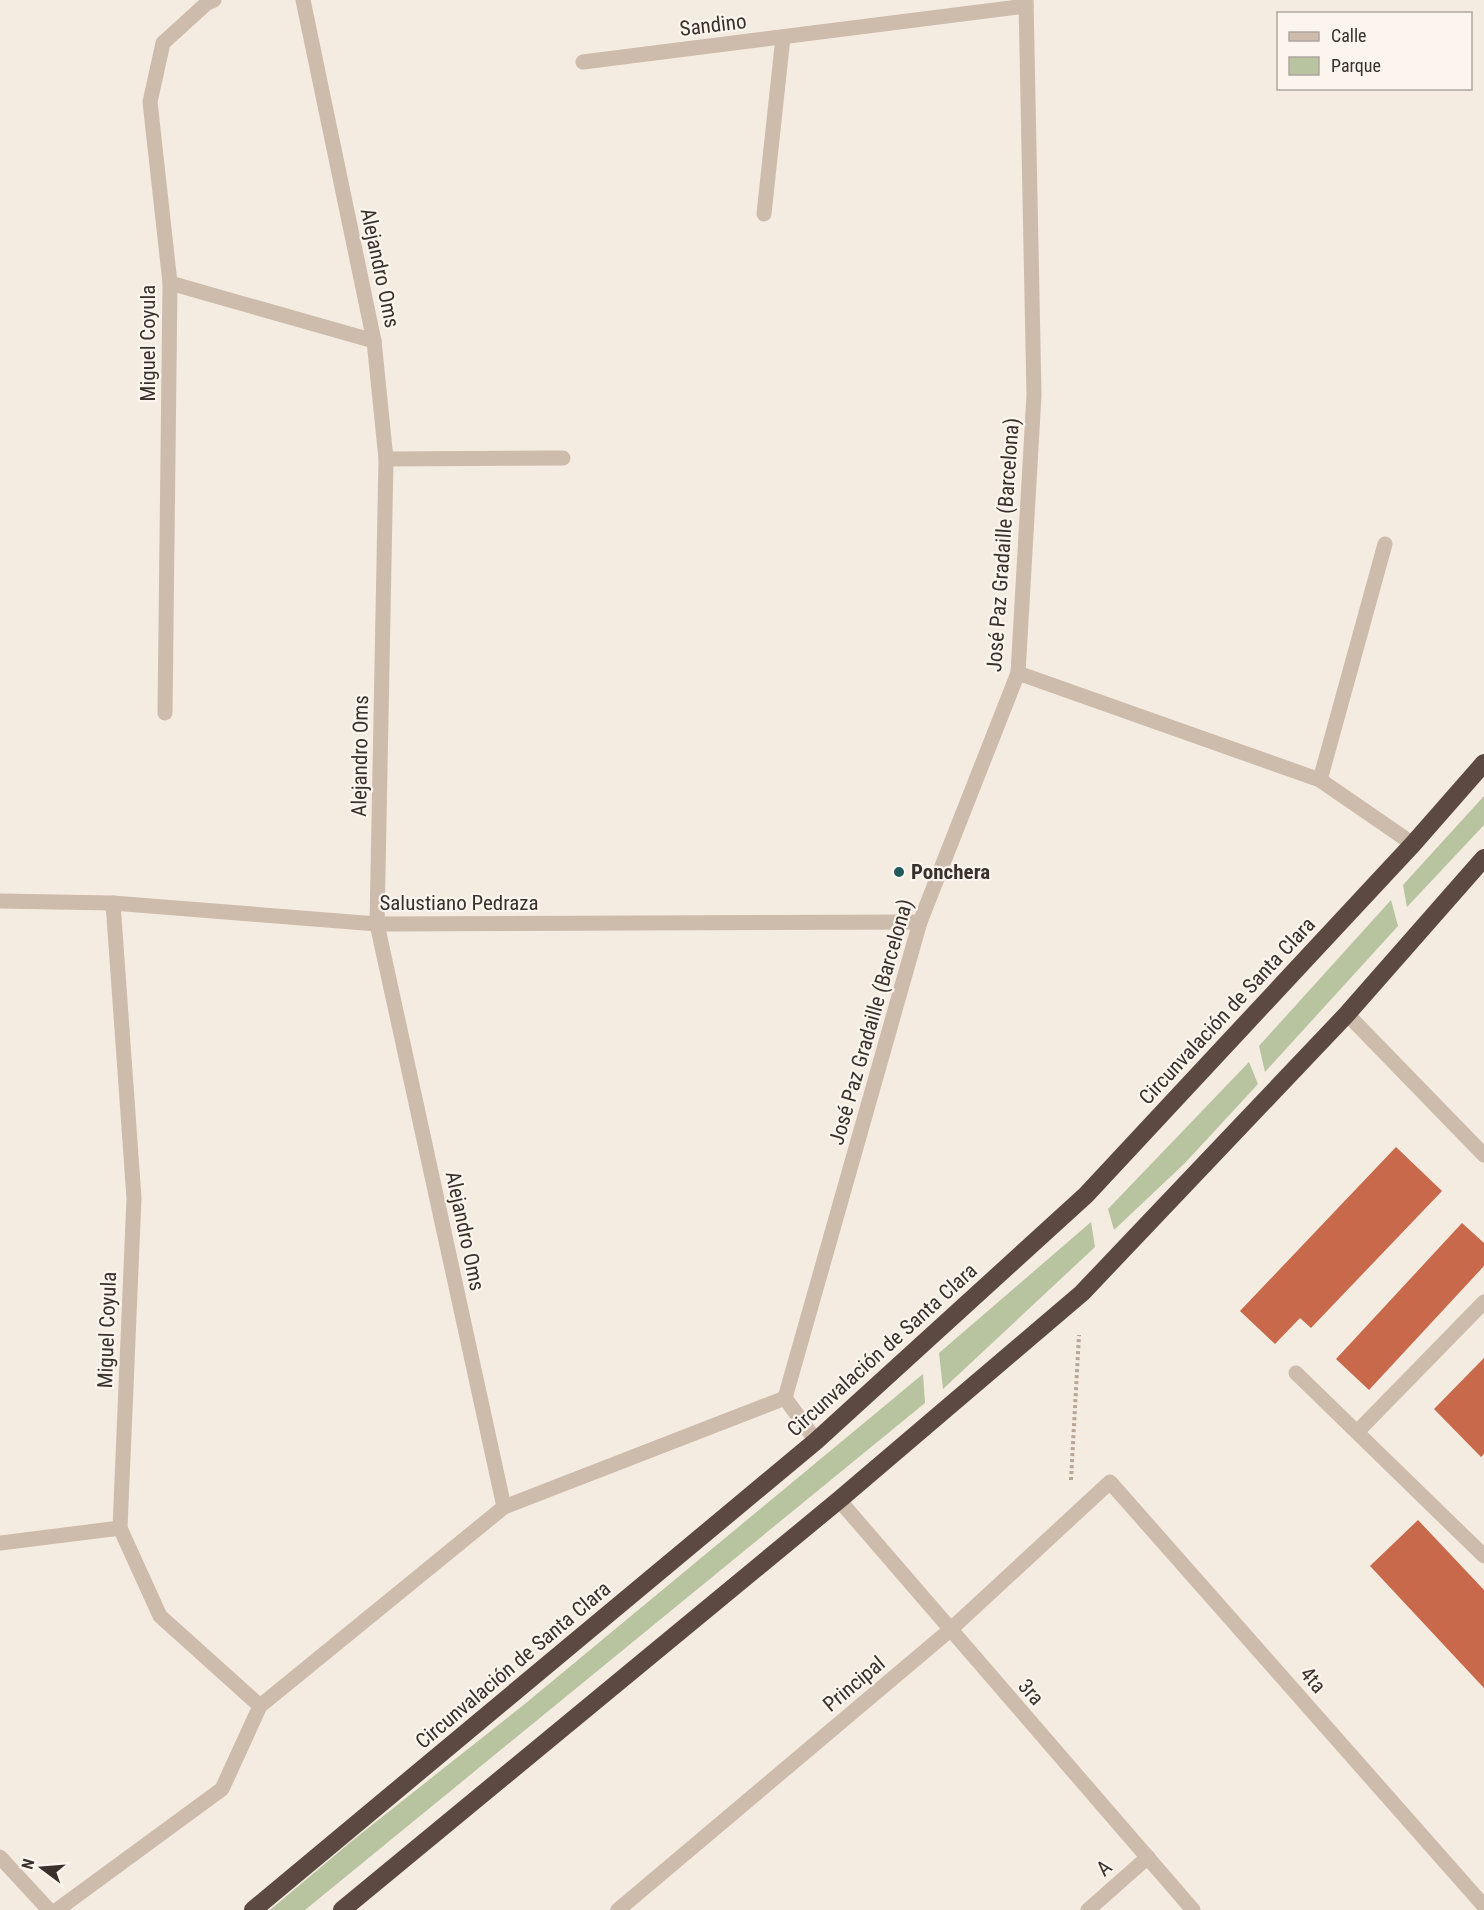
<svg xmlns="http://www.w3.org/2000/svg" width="1484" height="1910" font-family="'Roboto Condensed',sans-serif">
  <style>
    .green { fill: #b8c4a0 }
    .building { fill: #c8694b }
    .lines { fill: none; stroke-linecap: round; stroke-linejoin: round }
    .path { stroke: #b9a596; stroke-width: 4; stroke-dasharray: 3 3; stroke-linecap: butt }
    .lane { stroke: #cdbbac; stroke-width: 15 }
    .street { stroke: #cdbbac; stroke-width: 15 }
    .highway { stroke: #5c4a42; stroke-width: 18 }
    .poi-dot { fill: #1f5a5e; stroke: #fbf5ee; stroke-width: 2 }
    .labels { text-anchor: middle; stroke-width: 4.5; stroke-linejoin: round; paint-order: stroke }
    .street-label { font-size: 21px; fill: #3b302b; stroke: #fbf5ee }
    .poi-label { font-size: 21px; font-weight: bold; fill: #3b302b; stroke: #fbf5ee; text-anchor: start }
  </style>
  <rect width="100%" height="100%" fill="#f4ebe1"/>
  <g class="green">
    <polygon points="1484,796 1484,825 1407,907 1403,885"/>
    <polygon points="1391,900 1398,926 1265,1072 1259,1046"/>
    <polygon points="1249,1062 1258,1084 1185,1163 1114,1230 1108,1209"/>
    <polygon points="1091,1222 1095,1247 943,1389 939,1353"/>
    <polygon points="923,1374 925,1403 305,1910 270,1910 353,1840 526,1703"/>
  </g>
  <g class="building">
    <polygon points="1396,1147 1442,1191 1311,1328 1300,1318 1275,1344 1240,1311"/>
    <polygon points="1462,1223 1484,1243 1484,1266 1369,1390 1336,1359"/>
    <polygon points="1484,1358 1484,1454 1481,1457 1434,1409"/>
    <polygon points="1418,1520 1484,1590 1484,1688 1370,1566"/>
  </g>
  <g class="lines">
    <polyline class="path" points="1071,1480 1079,1335"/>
    <g class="lane">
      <polyline points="764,214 783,37"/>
      <polyline points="386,459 563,458"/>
      <polyline points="1320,780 1385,544"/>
      <polyline points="1347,1014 1484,1155"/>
      <polyline points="1296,1373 1484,1556"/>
      <polyline points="1357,1432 1484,1302"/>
    </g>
    <g class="street">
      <polyline points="303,0 374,341 386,459 377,924 504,1507"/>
      <polyline points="583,62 1026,6"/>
      <polyline points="170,283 374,341"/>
      <polyline points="1018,673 1320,780 1413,844"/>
      <polyline points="165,713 170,283 150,102 163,43 207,3 214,0"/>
      <polyline points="0,901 113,903 377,924 920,922"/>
      <polyline points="113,903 134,1198 120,1528 160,1616 260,1706"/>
      <polyline points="816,1441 785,1398 920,922 1018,673 1034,395 1026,0"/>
      <polyline points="839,1500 1193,1910"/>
      <polyline points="0,1543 120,1528"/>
      <polyline points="0,1857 49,1910"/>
      <polyline points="57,1910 222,1789 260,1706 504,1507 785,1398"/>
      <polyline points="618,1910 950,1630 1110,1482 1484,1906"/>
      <polyline points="1088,1910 1148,1857"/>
    </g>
    <g class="highway">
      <polyline points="253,1910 816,1441 1086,1195 1413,844 1484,763"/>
      <polyline points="342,1910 839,1500 1082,1293 1347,1014 1484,858"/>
    </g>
  </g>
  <circle class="poi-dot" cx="899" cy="872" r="6"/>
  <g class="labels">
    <g class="street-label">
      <text transform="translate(713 25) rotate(-7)" y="7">Sandino</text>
      <text transform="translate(380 268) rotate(78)" y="7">Alejandro Oms</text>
      <text transform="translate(148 343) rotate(-90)" y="7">Miguel Coyula</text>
      <text transform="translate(1003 545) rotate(-86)" y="7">José Paz Gradaille (Barcelona)</text>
      <text transform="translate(360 756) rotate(-89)" y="7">Alejandro Oms</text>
      <text x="459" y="910">Salustiano Pedraza</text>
      <text transform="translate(1227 1011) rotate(-47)" y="7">Circunvalación de Santa Clara</text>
      <text transform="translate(871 1022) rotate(-74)" y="7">José Paz Gradaille (Barcelona)</text>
      <text transform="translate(465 1231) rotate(78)" y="7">Alejandro Oms</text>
      <text transform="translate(107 1330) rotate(-88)" y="7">Miguel Coyula</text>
      <text transform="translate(882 1350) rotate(-42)" y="7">Circunvalación de Santa Clara</text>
      <text transform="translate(513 1665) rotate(-40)" y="7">Circunvalación de Santa Clara</text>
      <text transform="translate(1313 1680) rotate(49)" y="7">4ta</text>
      <text transform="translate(854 1684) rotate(-40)" y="7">Principal</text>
      <text transform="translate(1031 1692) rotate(49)" y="7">3ra</text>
      <text transform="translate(1104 1868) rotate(-42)" y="7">A</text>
    </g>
    <g class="poi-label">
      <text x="911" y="879">Ponchera</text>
    </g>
  </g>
  <rect x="1277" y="12" width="195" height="78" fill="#fbf5ee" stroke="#aea6a0" stroke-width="1.5"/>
  <rect x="1289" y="32" width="30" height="9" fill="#cdbbac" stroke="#aea6a0" stroke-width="1.5"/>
  <text x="1331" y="42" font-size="18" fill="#3b302b">Calle</text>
  <rect x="1289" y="57" width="30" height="18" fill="#b8c4a0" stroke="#aea6a0" stroke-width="1.5"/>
  <text x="1331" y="72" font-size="18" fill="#3b302b">Parque</text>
  <g transform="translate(42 1868) rotate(286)" stroke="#fbf5ee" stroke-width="4.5" paint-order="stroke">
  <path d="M0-4.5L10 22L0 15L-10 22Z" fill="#3b302b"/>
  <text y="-9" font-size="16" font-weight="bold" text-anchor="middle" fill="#3b302b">N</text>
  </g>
</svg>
